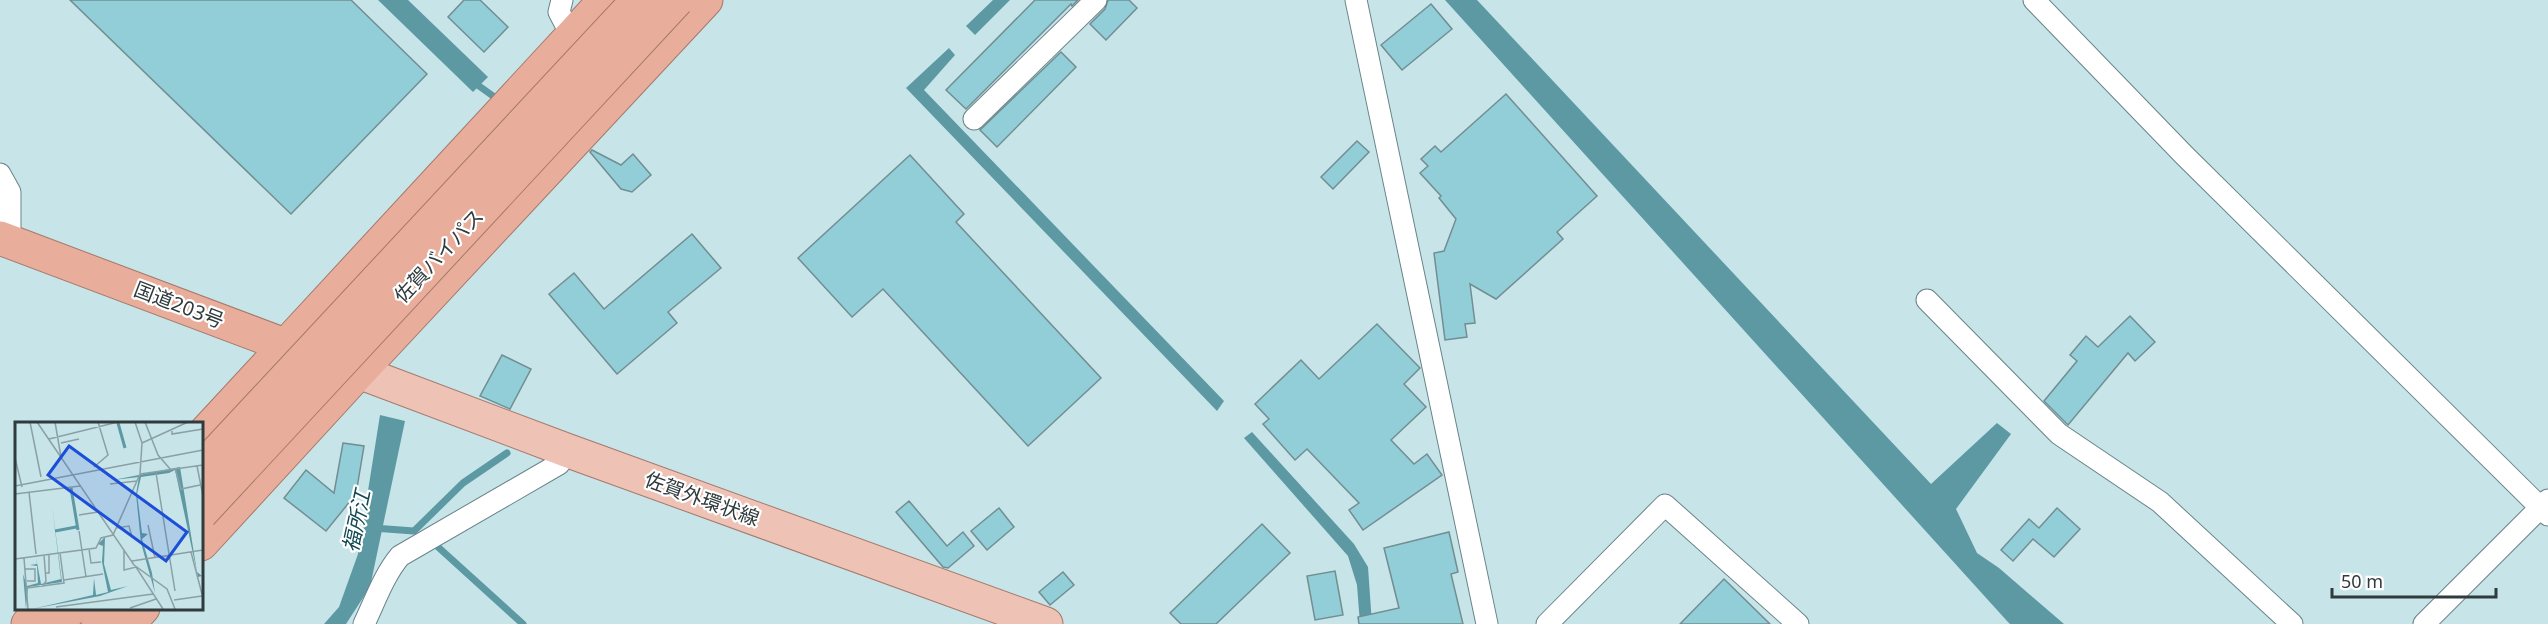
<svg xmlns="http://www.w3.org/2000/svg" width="2548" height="624" font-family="'Noto Sans','Noto Sans JP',sans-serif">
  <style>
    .water { fill: #5c99a3 }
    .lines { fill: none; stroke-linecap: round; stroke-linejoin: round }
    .stream { stroke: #5c99a3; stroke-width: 7 }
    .building { fill: #91ced8; stroke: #728e92; stroke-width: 1.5 }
    .minor-casing { stroke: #698489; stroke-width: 23 }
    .primary-casing { stroke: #a4796a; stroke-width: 35 }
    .trunk-casing { stroke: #a4796a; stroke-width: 35 }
    .minor { stroke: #fff; stroke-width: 21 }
    .primary { stroke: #eec2b4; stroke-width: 33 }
    .trunk { stroke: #e8ae9b; stroke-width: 33 }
    .trunk-bridge-casing { stroke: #a4796a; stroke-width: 35; stroke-linecap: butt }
    .trunk-bridge { stroke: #e8ae9b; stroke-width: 33 }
    .labels { text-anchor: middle; stroke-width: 4.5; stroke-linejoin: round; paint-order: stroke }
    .street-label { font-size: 20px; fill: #303b3d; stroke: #fff }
    .water-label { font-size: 21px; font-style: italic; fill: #144b53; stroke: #fff }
    .inset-river { fill: none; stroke: #5c99a3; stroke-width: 3 }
    .inset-road { fill: none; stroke: #8ba0a4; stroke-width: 1.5 }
    .view { fill: #1d4ed8; fill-opacity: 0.15; stroke: #1d4ed8; stroke-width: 3 }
    .inset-edge { fill: none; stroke: #303b3d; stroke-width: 3 }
  </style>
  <rect width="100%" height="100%" fill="#c7e4e9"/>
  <g class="water">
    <polygon points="378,0 408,0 488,77 473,92"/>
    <polygon points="993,0 1010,0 975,35 966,26"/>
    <polygon points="1445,0 1477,0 1931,484 1997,423 2011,434 1956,509 1977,553 1999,568 2064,624 2010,624 2007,621"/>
    <polygon points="949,48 955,55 924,90 1224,401 1217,411 906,88"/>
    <polygon points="380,415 405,421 370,587 346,624 324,624 339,607 358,554"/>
    <polygon points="1252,432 1354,544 1368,567 1372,624 1360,624 1357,585 1348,556 1244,438"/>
  </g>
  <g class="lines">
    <g class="stream">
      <polyline points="479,86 493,96"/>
      <polyline points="373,528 414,531 463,483 507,453"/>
      <polyline points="438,547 523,624"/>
    </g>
  </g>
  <g class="building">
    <polygon points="70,0 351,0 427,74 291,214"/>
    <polygon points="464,0 480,0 508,27 484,52 448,17"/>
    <polygon points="1035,0 1078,0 1072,6 1071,4 966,109 946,90"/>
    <polygon points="1108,0 1129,0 1137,8 1106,40 1090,24 1105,9"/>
    <polygon points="1431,4 1452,29 1402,70 1381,45"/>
    <polygon points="1061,52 1076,67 997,147 980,130"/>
    <polygon points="1506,94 1597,196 1557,232 1563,239 1496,299 1470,284 1475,323 1465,324 1467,337 1445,340 1434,253 1444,251 1456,219 1439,198 1441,196 1420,173 1428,166 1421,159 1435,146 1441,152"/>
    <polygon points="1357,141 1369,152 1333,189 1321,177"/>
    <polygon points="592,150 621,165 633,154 651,175 632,192 621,189 590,152"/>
    <polygon points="910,155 964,214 956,222 1101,378 1028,446 883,289 852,317 798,258"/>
    <polygon points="692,234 721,268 668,312 677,323 617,374 549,294 574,273 604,309"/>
    <polygon points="2130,316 2155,342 2135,361 2128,353 2068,425 2044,401 2077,361 2070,355 2086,336 2098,347"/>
    <polygon points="1377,324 1420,368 1404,384 1426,407 1391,440 1414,464 1427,454 1442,475 1363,530 1349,510 1359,503 1307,449 1295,460 1263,424 1269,419 1255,404 1301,360 1319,379"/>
    <polygon points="502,355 531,369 510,409 480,396"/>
    <polygon points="343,443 364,446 356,494 326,531 284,498 306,470 334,493"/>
    <polygon points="909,501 947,546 963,532 974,546 948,568 943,567 896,512"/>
    <polygon points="999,508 1014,527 987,550 971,531"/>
    <polygon points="2057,508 2080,529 2054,557 2033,539 2013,561 2001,550 2029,519 2039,528"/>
    <polygon points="1262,524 1290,553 1216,624 1181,624 1170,613"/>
    <polygon points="1449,532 1458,572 1451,574 1463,624 1359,624 1358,617 1399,608 1384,548"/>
    <polygon points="1335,571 1343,615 1315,620 1307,576"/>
    <polygon points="1063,572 1074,585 1050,605 1039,592"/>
    <polygon points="1724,579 1770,624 1680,624"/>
  </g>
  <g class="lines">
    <defs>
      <g id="minor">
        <polyline points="562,0 559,12 571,35"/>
        <polyline points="1356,0 1487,624"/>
        <polyline points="2034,0 2184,155 2548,515"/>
        <polyline points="974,119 1096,0"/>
        <polyline points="0,174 10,192 10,241"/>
        <polyline points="1927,300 2059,434 2160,502 2292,624"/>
        <path d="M364,624C375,601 384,575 400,556L559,464L566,450"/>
        <polyline points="1547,624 1665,505 1798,624"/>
        <polyline points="2424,624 2548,500"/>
      </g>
      <polyline id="primary" points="359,372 566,450 1046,624"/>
      <g id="trunk">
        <polyline points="0,238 303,352"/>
        <polyline points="201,437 605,0"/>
        <polyline points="201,544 359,372 706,0"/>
        <polyline points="28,624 44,608"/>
        <polyline points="56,624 72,608"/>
        <polyline points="98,624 113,608"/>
        <polyline points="128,624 143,608"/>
      </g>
    </defs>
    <use href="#minor" class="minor-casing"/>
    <use href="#primary" class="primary-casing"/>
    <use href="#trunk" class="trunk-casing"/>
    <use href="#minor" class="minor"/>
    <use href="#primary" class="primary"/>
    <use href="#trunk" class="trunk"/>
    <defs>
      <g id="trunk-bridge">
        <polyline points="201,469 638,0"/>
        <polyline points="201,513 677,0"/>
      </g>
    </defs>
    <use href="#trunk-bridge" class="trunk-bridge-casing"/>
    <use href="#trunk-bridge" class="trunk-bridge"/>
  </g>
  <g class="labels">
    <g class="street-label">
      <text transform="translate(439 256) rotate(-47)" y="7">佐賀バイパス</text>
      <text transform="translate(179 305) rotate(21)" y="7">国道203号</text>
      <text transform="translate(702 499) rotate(20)" y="7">佐賀外環状線</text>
    </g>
    <g class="water-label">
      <text transform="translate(357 521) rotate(-78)" y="7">福所江</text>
    </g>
  </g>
  <g transform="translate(15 422)">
    <rect width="188" height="188" fill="#c7e4e9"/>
    <path d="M165,45L182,150L187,154L183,155L160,48L154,51L126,55L122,72L127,111L133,112L127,117L137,151L140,171L126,121L121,72L124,55L98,58ZM37,83L47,160L13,165L11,187L8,152L12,164L23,161L22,144L15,143L22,142L21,135L26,162L46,157ZM90,115L89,142L96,168L113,164L110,149L113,164L85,174L17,187L78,173L79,156L81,173L93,170L87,140L88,124L83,122Z" fill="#5c99a3"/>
    <path class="inset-river" d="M103,1L110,26M56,66L63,108M40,109L61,105"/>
    <path class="inset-road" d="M15,0L26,55M22,0L58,53M40,0L46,35M130,0L143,33L156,48M157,9V12L188,7M34,17L103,0M46,21L64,17M127,21L173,0M0,36L7,65M182,44L188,74M79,45L93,33L83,0M160,46L166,67L185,63M141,51L160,169M125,52L188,43M58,53L119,143L152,167L160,187M95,62L122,59M0,64L188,28M14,70L21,132M0,72L65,64M64,93L83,90M133,103L140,136M101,106L114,104L117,115M64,109L71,155M74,127L76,141L86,140M109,128V148L121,145L148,187M176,130L188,176M9,136L13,187M0,137L81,126L86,116L98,113L125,52L127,21L120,0M117,139L188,128M10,147H20V159H12M30,151H34V133M49,158L88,152M27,165L31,159L29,133M12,166L49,161L45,131M159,178L187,174M41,185L138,172M115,186L141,177"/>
    <path class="view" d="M54,24L172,110L151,139L33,53Z"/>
    <rect width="188" height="188" class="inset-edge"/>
  </g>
  <path d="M2332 588v9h164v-9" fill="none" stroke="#303b3d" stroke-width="3"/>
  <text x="2341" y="588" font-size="18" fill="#303b3d" stroke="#ffffff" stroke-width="4.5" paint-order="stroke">50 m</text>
</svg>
